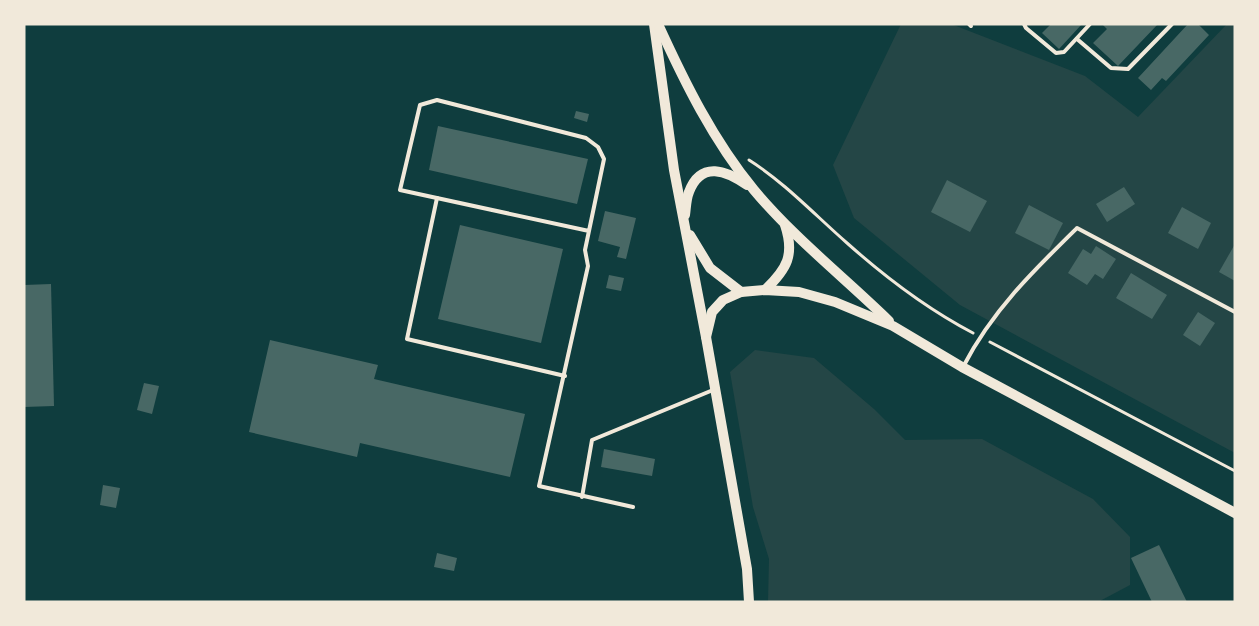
<svg xmlns="http://www.w3.org/2000/svg" width="1259" height="626" font-family="Inter,sans-serif">
  <style>
    .green { fill: #244646 }
    .building { fill: #486865 }
    .lines { fill: none; stroke-linecap: round; stroke-linejoin: round }
    .path { stroke: #f1e9da; stroke-width: 3 }
    .service { stroke: #f1e9da; stroke-width: 4 }
    .secondary { stroke: #f1e9da; stroke-width: 10 }
  </style>
  <rect width="100%" height="100%" fill="#0f3d3e"/>
  <g class="green">
    <polygon points="901,24 951,24 1085,76 1138,117 1227,24 1235,24 1235,453 960,305 854,218 833,165"/>
    <polygon points="755,350 814,358 874,409 905,440 982,439 1093,499 1130,537 1130,585 1098,602 768,602 769,559 753,507 730,372"/>
  </g>
  <g class="building">
    <polygon points="1051,24 1082,24 1059,49 1042,33"/>
    <polygon points="1102,24 1158,24 1118,66 1093,43 1107,29"/>
    <polygon points="1188,24 1198,24 1209,35 1166,81 1162,78 1151,90 1138,78"/>
    <polygon points="576,111 589,114 587,122 574,118"/>
    <polygon points="438,126 588,159 577,204 429,170"/>
    <polygon points="947,180 987,201 970,232 931,212"/>
    <polygon points="1124,187 1135,204 1107,222 1096,204"/>
    <polygon points="1029,205 1063,223 1049,250 1015,233"/>
    <polygon points="1182,207 1211,223 1198,249 1168,233"/>
    <polygon points="605,211 636,218 626,259 617,257 620,247 598,241"/>
    <polygon points="460,225 563,249 541,343 438,319"/>
    <polygon points="1235,244 1235,281 1219,272"/>
    <polygon points="1096,246 1116,259 1103,279 1095,274 1087,285 1068,273 1083,249 1091,254"/>
    <polygon points="1131,273 1167,295 1152,319 1116,298"/>
    <polygon points="609,275 624,278 621,291 606,288"/>
    <polygon points="51,284 54,406 24,407 24,285"/>
    <polygon points="1198,312 1215,323 1200,346 1183,335"/>
    <polygon points="270,340 378,365 374,379 525,414 510,477 360,443 357,457 249,432"/>
    <polygon points="144,383 159,386 152,414 137,410"/>
    <polygon points="604,449 655,459 652,476 601,467"/>
    <polygon points="103,485 120,488 116,508 100,505"/>
    <polygon points="1159,545 1187,602 1152,602 1131,558"/>
    <polygon points="437,553 457,558 454,571 434,567"/>
  </g>
  <g class="lines">
    <g class="path">
      <path d="M749,160C784,182 815,215 847,243C884,276 929,310 973,333"/>
      <polyline points="990,342 1235,471"/>
    </g>
    <g class="service">
      <polyline points="969,24 971,26"/>
      <polyline points="1024,24 1026,28 1056,53 1064,52 1090,24"/>
      <polyline points="1077,39 1111,68 1128,69 1172,24"/>
      <polyline points="437,198 407,339 565,376"/>
      <polyline points="589,231 400,190 420,105 437,100 586,138 598,147 604,159 585,250 588,266 539,486 633,507"/>
      <path d="M963,367C992,311 1033,271 1077,228L1235,312"/>
      <polyline points="582,497 592,440 713,390"/>
    </g>
    <g class="secondary">
      <polyline points="654,24 674,170 706,337 747,569 749,602"/>
      <path d="M658,24C685,83 713,140 754,190C794,238 845,278 889,321"/>
      <path d="M685,215C686,208 686,199 689,192C701,160 727,171 747,185"/>
      <polyline points="690,235 710,268 741,292"/>
      <path d="M765,290C787,269 795,255 785,225"/>
      <polyline points="706,337 712,312 723,300 741,292 765,290 799,292 835,302 893,326 962,367 1235,513"/>
    </g>
  </g>
  <rect width="1259" height="626" fill="none" stroke="#f1e9da" stroke-width="51"/>
</svg>
